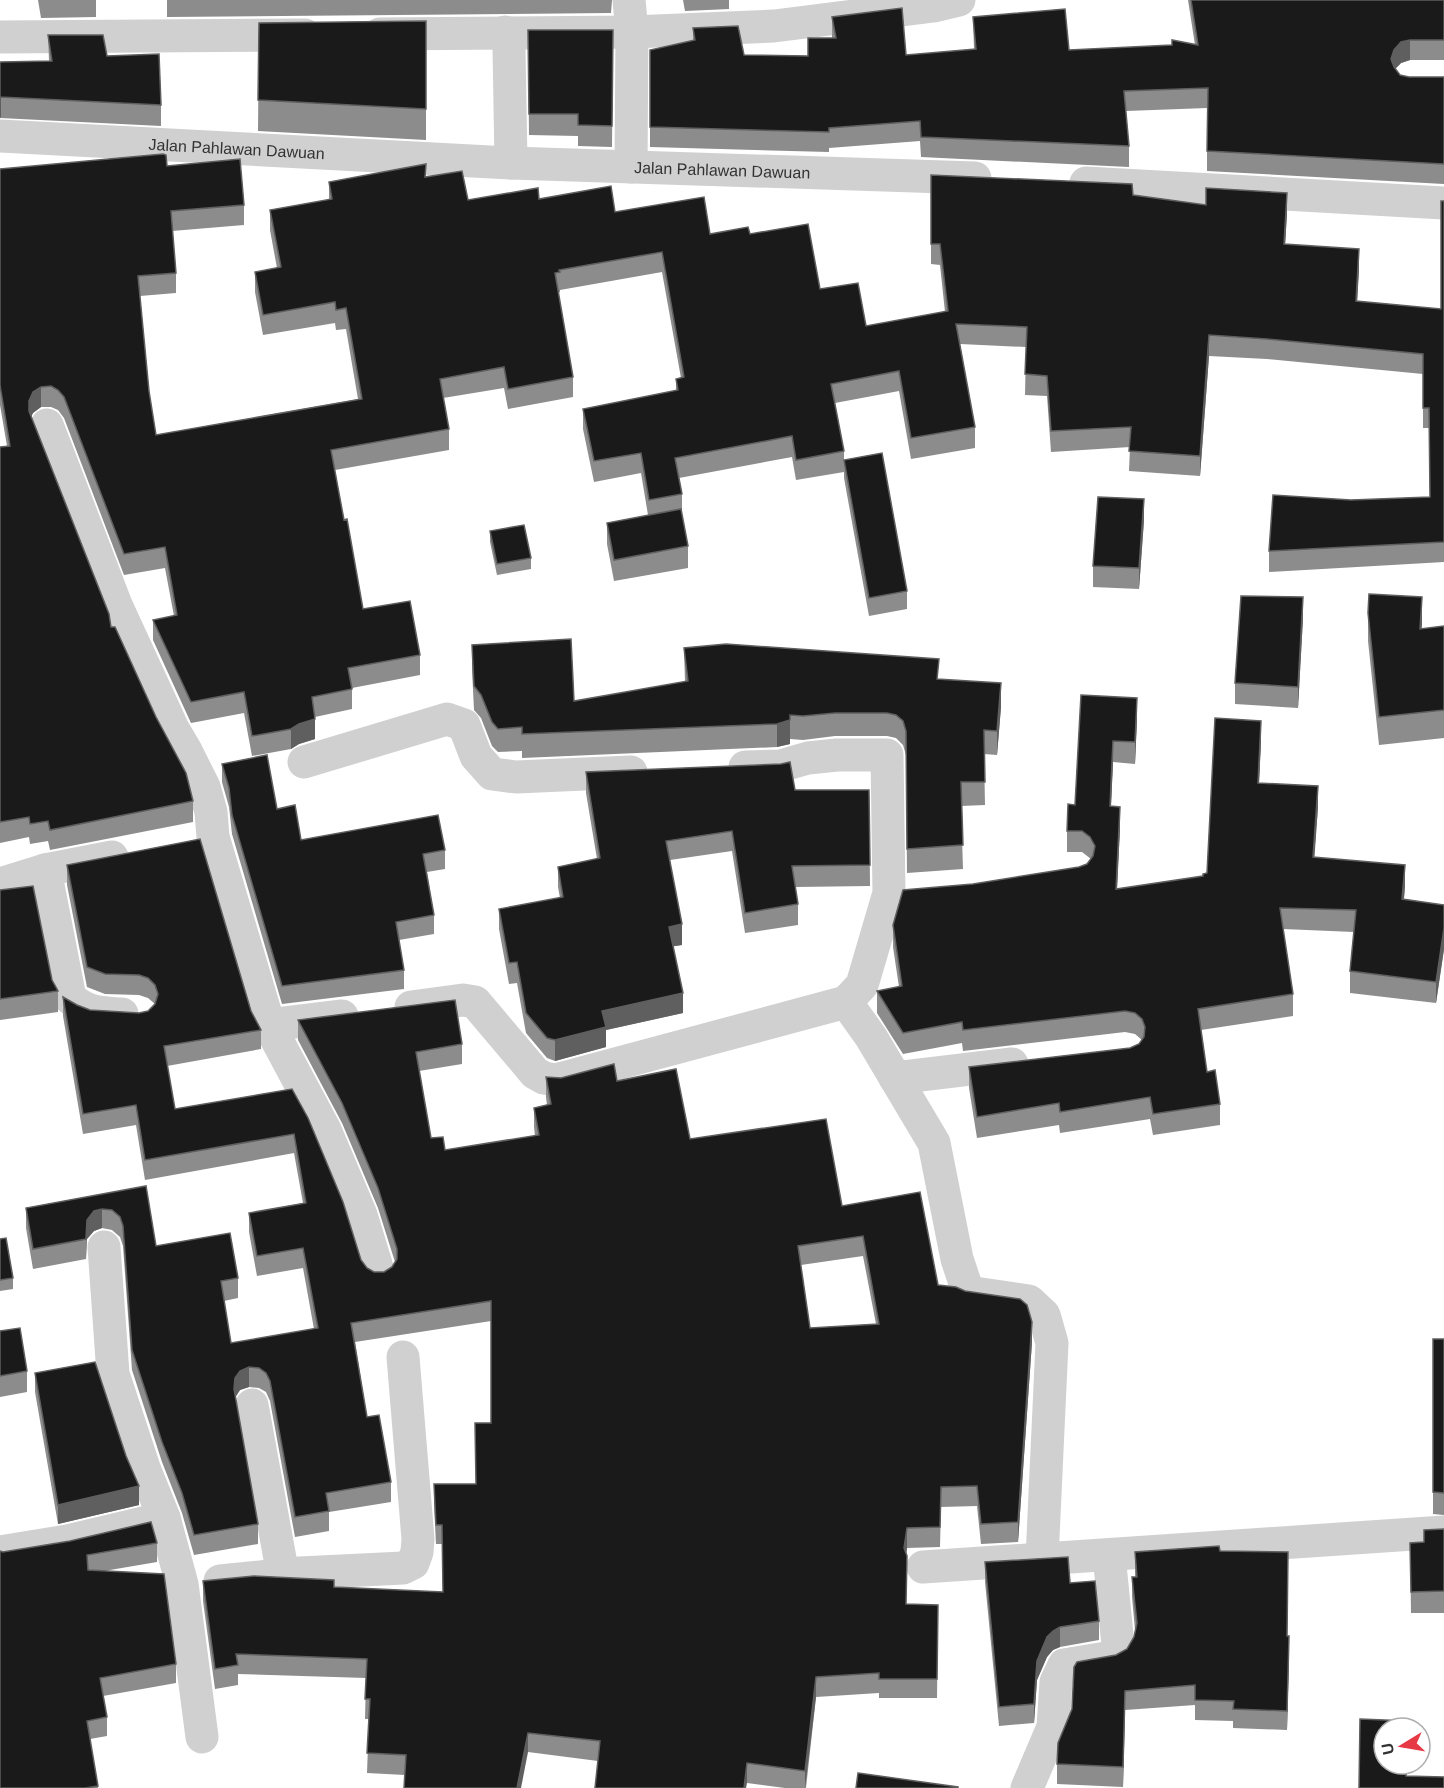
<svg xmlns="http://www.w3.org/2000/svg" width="1444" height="1788" font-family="Arial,sans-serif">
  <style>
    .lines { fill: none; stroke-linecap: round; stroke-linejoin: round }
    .street { stroke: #d0d0d0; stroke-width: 33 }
    .wall { fill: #8c8c8c; fill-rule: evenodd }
    .shaded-wall { fill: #5f5f5f }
    .building { fill: #1a1a1a; stroke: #5f5f5f; stroke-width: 1.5; fill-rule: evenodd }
    .labels { text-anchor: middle; stroke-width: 6; stroke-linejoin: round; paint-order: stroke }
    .street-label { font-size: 16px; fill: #333; stroke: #fff }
  </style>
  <rect width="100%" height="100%" fill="#fff"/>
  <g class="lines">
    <g class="street">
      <polyline points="629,0 632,32 631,167"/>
      <polyline points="505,32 509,48 511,163"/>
      <polyline points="380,34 632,32 774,26 934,6 959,0"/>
      <polyline points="0,37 305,35"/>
      <path id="s1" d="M0,136L511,163L975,178"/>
      <polyline points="1086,183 1444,203"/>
      <polyline points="47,425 116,605 173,729 186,751 204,787 211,812 213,837 269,1025 342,1016"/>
      <polyline points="304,762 447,719 464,725 476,756 492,774 516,777 631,772"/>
      <path d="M45,870L70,998C88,1013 99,1013 122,1014"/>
      <polyline points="0,884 45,870 112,857"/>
      <polyline points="846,1002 871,1037 934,1143 957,1259 968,1292 1029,1301 1044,1315 1052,1343 1042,1559"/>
      <polyline points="411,1007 463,1000 475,1002 535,1073 544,1078 556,1080 846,1002 862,985 889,893 887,755 837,755 808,758 780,766 745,767"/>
      <polyline points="269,1025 325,1130 361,1215 379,1274"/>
      <polyline points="895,1078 1012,1064"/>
      <polyline points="104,1247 113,1374 144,1468 164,1518 182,1584 202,1737"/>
      <polyline points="252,1405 283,1575"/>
      <polyline points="0,1552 67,1541 164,1518"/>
      <polyline points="923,1567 1444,1532"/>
      <polyline points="220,1581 300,1573 403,1568 413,1563 417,1552 418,1539 403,1357"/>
      <polyline points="1027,1788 1053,1727 1056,1682 1064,1665 1112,1657 1116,1652 1118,1645 1109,1555"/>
    </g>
  </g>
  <g class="wall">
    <polygon points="38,0 96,0 96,17 41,18"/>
    <polygon points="167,0 612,0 611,13 167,17"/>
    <polygon points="683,0 729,0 729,9 685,11"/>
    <polygon points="1188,0 1444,0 1444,60 1410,60 1401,63 1395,69 1400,75 1409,77 1444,77 1444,184 1207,171 1207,108 1126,111 1129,146 1129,167 921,157 920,141 829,148 829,152 650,147 650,50 693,41 693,28 744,55 808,56 832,38 832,17 906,55 974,49 973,17 1069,50 1195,45"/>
    <polygon points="426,21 426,140 258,131 259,23"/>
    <polygon points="528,30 613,30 612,147 578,146 578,136 529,135"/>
    <polygon points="48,35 107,56 161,105 161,126 0,118 0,62 49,61"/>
    <polygon points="167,166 244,205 244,225 172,231 176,273 176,293 140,296 149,391 156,435 358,399 346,329 336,330 335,323 263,335 255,292 255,272 277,268 270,230 270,210 329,200 329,182 425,177 468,200 539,199 615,212 710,234 750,234 866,326 945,312 940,265 931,264 931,175 1133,195 1206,205 1287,213 1285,244 1359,269 1357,301 1441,309 1444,201 1444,562 1269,572 1269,551 1351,500 1430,497 1429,428 1423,428 1423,374 1267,359 1209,356 1200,476 1129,471 1130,447 1051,452 1047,396 1025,395 1026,347 960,344 975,427 975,448 911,459 899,391 835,403 844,451 844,472 796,480 792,457 679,478 682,494 682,514 688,546 688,568 614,581 607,544 607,523 648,515 641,473 594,482 583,429 583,409 676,391 676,379 681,378 662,272 560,290 560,292 558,293 573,377 573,397 508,409 504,388 443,398 449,429 449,450 335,470 344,520 363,609 420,655 420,675 352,688 352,709 315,717 315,739 299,744 291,749 252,756 244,713 191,723 153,640 153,620 174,616 165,568 124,575 64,418 58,410 51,407 41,407 33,413 31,416 111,627 193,801 193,822 50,850 48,841 30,844 29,837 0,843 0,447 7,446 0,405 0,169"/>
    <polygon points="844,460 907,591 907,609 869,616 844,478"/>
    <polygon points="1144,520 1139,589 1093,587 1093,566"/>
    <polygon points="490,531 531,558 531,569 497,575 490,542"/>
    <polygon points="1368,613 1422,629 1444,626 1444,738 1379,745 1368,641"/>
    <polygon points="1303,618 1298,708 1235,704 1235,683"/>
    <polygon points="472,645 574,701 685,682 684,648 939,679 1001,707 997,755 984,754 985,805 961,806 963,869 907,873 906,755 903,745 896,738 887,736 835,736 803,740 790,739 790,744 777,747 522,758 522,751 498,752 492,746 481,718 474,710 472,669"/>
    <polygon points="1081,695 1137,719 1135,764 1113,762 1111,806 1120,828 1117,889 1203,876 1207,873 1261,742 1259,783 1318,807 1314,857 1405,886 1404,899 1444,905 1444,949 1436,1003 1350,993 1350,971 1354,932 1283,929 1293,994 1293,1016 1201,1030 1207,1072 1220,1104 1220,1125 1153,1135 1150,1119 1060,1133 1059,1125 977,1138 969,1088 969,1067 1130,1048 1139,1044 1142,1040 1135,1034 1125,1032 963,1051 962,1043 903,1054 877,1013 877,991 899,987 893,947 893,925 973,884 1079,867 1087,864 1091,859 1082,852 1067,852 1067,831 1075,805"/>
    <polygon points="222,764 277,809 301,840 445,850 445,869 427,872 434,915 434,934 399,940 404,970 404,989 282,1004 232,834 229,807 222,782"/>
    <polygon points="586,772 795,790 869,790 870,886 795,887 798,904 798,925 745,933 732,851 670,860 682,945 673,946 683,1013 606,1030 606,1047 555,1061 547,1058 526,1033 517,983 509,984 499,929 499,909 560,898 558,887 558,867 597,859 586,793"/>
    <path d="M67,865L251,1011L261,1030V1049L167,1066L175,1109L292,1089L361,1260L367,1268L374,1272H384L392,1267L395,1262L378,1208L342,1123L298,1040V1020L462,1044V1064L419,1071L431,1138L445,1150L535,1136L534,1127V1108L547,1105L546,1097V1077L617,1081L690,1139L842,1206L938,1285L1032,1342L1018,1542L981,1544L977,1506L941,1507L940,1547L907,1548L906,1555V1604L938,1605L937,1698H879V1693L816,1697L806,1788H785L747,1783L598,1761L528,1752L405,1775L367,1773L369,1719H365L366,1678L238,1674V1685L215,1689L203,1601V1581L443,1592L442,1544H436L434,1504V1484H476L491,1423V1321L355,1342L367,1417L391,1482V1502L329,1512V1531L295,1537L270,1401L266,1392L259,1388L249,1387L240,1390L235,1397L258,1524V1544L194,1555L182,1513L162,1462L132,1370L123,1246L120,1237L112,1230L102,1228L94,1231L87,1239L86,1259L33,1269L26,1228V1208L146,1186L156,1246L238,1278V1298L224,1301L231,1343L314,1329L303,1268L257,1276L249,1232V1213L303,1203L294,1153L145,1180L136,1125L83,1134L63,1016V997L77,1005L90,1010L139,1013L148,1011L155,1004L148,998L139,995L105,994L87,987L67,885ZM863,1256L876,1324L810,1328L801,1265Z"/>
    <polygon points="0,890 58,991 58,1012 0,1020"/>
    <polygon points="0,1239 13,1278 13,1289 0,1291"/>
    <polygon points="0,1331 27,1371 27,1392 0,1397"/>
    <polygon points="1433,1339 1444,1339 1444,1515 1433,1514"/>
    <polygon points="35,1373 126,1456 139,1505 58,1524 35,1392"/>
    <polygon points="1444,1529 1444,1613 1411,1613 1410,1543 1424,1542"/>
    <polygon points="157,1543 157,1562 104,1571 176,1664 176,1683 103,1696 107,1717 107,1736 90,1739 98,1788 0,1788 3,1552"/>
    <polygon points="1220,1551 1288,1572 1287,1636 1289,1656 1287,1730 1233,1728 1233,1721 1195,1720 1195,1705 1125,1710 1123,1787 1057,1784 1057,1764 1116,1655 1127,1649 1134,1637 1135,1630 1132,1597 1132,1577 1135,1577 1135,1552"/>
    <polygon points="985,1562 1070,1583 1099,1621 1099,1640 1060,1647 1053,1650 1047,1657 1037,1680 1034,1723 999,1726 985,1582"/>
  </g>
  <g class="shaded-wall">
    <polygon points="1410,40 1410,60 1401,63 1394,70 1391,59 1394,50 1401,42"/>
    <polygon points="0,97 1,97 1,117 0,118"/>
    <polygon points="1287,193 1287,213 1284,265 1284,244"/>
    <polygon points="1359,249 1359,269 1356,322 1356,301"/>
    <polygon points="1209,335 1209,356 1200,476 1200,456"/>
    <polygon points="41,387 41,407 33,413 29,422 29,401 33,392"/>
    <polygon points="1144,499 1144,520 1139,589 1139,568"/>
    <polygon points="1303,597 1303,618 1298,708 1298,687"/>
    <polygon points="1422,597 1422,625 1420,657 1420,629"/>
    <polygon points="1001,683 1001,707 997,755 997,731"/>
    <polygon points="1137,698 1137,719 1135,764 1135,742"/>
    <polygon points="315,719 315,739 299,744 291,749 291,729 299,724"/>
    <polygon points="790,720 790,744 777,747 777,724"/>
    <polygon points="1261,721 1261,742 1258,804 1258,783"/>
    <polygon points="1113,741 1113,762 1110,828 1110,806"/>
    <polygon points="1318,786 1318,807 1313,878 1313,857"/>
    <polygon points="1120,807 1120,828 1116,910 1116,889"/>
    <polygon points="1405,865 1405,886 1402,920 1402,899"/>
    <polygon points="682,924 682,945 669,947 669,927"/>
    <polygon points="1444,928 1444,949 1436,1003 1436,982"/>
    <polygon points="683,993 683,1013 606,1030 606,1047 555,1061 555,1040 602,1011"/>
    <polygon points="102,1209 102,1228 94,1231 87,1239 86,1259 87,1220 94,1211"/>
    <polygon points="1032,1322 1032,1342 1018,1542 1018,1522"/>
    <polygon points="249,1367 249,1387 240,1390 235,1398 234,1389 235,1378 240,1371"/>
    <polygon points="139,1486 139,1505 58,1524 58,1505"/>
    <polygon points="907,1528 907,1548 904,1568 904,1548"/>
    <polygon points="1060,1627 1060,1647 1053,1650 1047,1657 1037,1680 1034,1723 1034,1704 1037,1661 1047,1637 1053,1631"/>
    <polygon points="1289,1636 1289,1656 1287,1730 1287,1711"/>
    <polygon points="816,1677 816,1697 805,1788 805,1771"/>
    <polygon points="1125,1691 1125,1710 1123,1787 1123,1767"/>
    <polygon points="528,1733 528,1752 521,1788 517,1788"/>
    <polygon points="747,1763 747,1783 746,1788 744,1788"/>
  </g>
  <g class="building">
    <polygon points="1191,0 1444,0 1444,40 1410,40 1401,42 1394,50 1391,59 1394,67 1400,75 1409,77 1444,77 1444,164 1207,151 1208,88 1124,91 1129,146 921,137 920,121 829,128 829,132 650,127 650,50 695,40 693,28 738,26 744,55 808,56 808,38 836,38 832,17 902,8 906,55 976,49 973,17 1065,9 1069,50 1172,45 1172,40 1198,45"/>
    <polygon points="426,21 426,109 258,100 259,23"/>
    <polygon points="528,30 613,30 612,126 578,125 578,114 529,114"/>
    <polygon points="48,35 103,35 107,56 159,54 161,105 0,97 0,62 52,61"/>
    <polygon points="163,154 166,155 167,166 240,159 244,205 171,211 176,273 138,276 149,391 156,435 362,399 346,308 336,310 335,302 263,315 255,272 281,267 270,210 332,199 329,182 426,164 425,177 462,171 468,200 538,188 539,199 611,186 615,212 704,197 710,234 748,227 750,234 808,224 820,289 858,283 866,326 948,311 940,244 931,244 931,175 1132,184 1133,195 1206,205 1206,188 1287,193 1284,244 1359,249 1356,301 1441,309 1441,201 1444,201 1444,542 1269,551 1273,495 1351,500 1430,497 1429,408 1423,408 1423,354 1267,339 1209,335 1200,456 1129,451 1131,427 1051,431 1047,376 1025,374 1027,327 956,324 975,427 911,438 899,371 831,384 844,451 796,460 792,436 675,458 682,494 649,500 641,453 594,461 583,409 678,390 676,379 684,377 662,252 559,270 560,272 555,273 573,377 508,389 504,367 440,379 449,429 331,450 344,520 347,519 363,609 410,601 420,655 348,668 352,689 312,697 315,719 299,724 291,729 252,736 244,692 191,702 153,620 177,615 165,547 124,554 64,397 58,390 51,386 41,387 33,392 29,401 29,411 109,614 111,627 115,627 156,717 186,773 193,801 50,830 48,821 30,824 29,817 0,822 0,447 10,446 0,385 0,169"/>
    <polygon points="882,453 907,591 869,598 844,460"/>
    <polygon points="1098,497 1144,499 1139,568 1093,566"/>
    <polygon points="681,509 688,546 614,560 607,523"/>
    <polygon points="524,525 531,558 497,564 490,531"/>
    <polygon points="1369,594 1422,597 1420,629 1444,626 1444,710 1379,717 1368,613"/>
    <polygon points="1241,596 1303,597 1298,687 1235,683"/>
    <polygon points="571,639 574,701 688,681 684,648 726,644 939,659 937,679 1001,683 997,731 984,730 985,782 961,782 963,845 907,849 906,731 903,721 896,715 887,713 835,713 803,716 790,715 790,720 777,724 522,734 522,727 498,729 492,722 481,695 474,686 472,645"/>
    <polygon points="1081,695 1137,698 1135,742 1113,741 1110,806 1120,807 1116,889 1203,876 1203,874 1207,873 1215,718 1261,721 1258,783 1318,786 1313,857 1405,865 1402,899 1444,905 1444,928 1436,982 1350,971 1356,910 1280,908 1293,994 1198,1009 1207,1072 1215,1070 1220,1104 1153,1114 1150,1097 1060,1112 1059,1103 977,1117 969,1067 1130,1048 1139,1044 1144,1037 1145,1027 1142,1019 1135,1013 1125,1011 963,1030 962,1022 903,1033 877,991 902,986 893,925 903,890 973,884 1079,867 1087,864 1093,856 1095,846 1090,837 1082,831 1067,831 1068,804 1075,805"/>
    <polygon points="267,755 277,809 295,805 301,840 438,815 445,850 423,854 434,915 396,922 404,970 282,986 232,815 229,788 222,764"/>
    <polygon points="790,762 795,790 869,790 870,865 792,866 798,904 745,913 732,831 666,841 682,924 669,927 683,993 602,1011 606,1027 555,1040 547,1038 526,1013 517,962 509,963 499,909 563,897 558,867 600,858 586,772 781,764"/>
    <path d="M200,839L251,1011L261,1030L164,1046L175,1109L292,1089L308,1118L343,1202L361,1260L367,1268L374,1272H384L392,1267L397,1259V1249L378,1188L342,1103L298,1020L455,1000L462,1044L416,1052L431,1138L443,1137L445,1150L539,1135L534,1108L551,1104L546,1077L561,1078L614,1064L617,1081L676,1069L690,1139L826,1119L842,1206L920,1192L938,1285L956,1287L965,1291L1020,1299L1027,1305L1032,1322L1018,1522L981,1524L977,1486L941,1487L940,1527L907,1528L904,1548L907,1556L906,1604L938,1605L937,1679H879V1673L816,1677L805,1771L747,1763L744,1788H595L600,1741L528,1733L517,1788H404L406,1755L367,1753L370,1699H365L367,1659L236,1654L238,1665L215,1669L203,1581L254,1576L334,1580V1587L443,1592L442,1525H436L434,1484H476L475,1423H491V1301L351,1323L367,1417L379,1415L391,1482L326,1493L329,1511L295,1517L270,1381L266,1373L259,1368L249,1367L240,1371L235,1378L234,1389L258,1524L194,1535L182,1493L162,1442L132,1350L123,1226L120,1217L112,1210L102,1209L94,1211L87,1220L86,1239L33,1249L26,1208L146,1186L156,1246L230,1233L238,1278L221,1281L231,1343L318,1328L303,1248L257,1256L249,1213L306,1203L294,1134L145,1160L136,1105L83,1114L63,997L77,1005L90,1010L139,1013L148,1011L155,1004L158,994L155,985L148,978L139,975L105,974L87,967L67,865ZM863,1236L879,1324L810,1328L798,1246Z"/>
    <polygon points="33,886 52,980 58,991 0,999 0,890"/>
    <polygon points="6,1238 13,1278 0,1280 0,1239"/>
    <polygon points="20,1328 27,1371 0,1376 0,1331"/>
    <polygon points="1433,1339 1444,1339 1444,1493 1433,1492"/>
    <polygon points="95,1362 126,1456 139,1486 58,1505 35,1373"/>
    <polygon points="151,1522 157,1543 87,1555 88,1570 164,1574 176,1664 100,1678 107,1717 87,1721 98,1786 85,1788 0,1788 0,1551 3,1552 70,1541"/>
    <polygon points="1444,1529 1444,1591 1411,1592 1410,1543 1424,1542 1424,1530"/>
    <polygon points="1219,1546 1220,1551 1288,1552 1287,1636 1289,1636 1287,1711 1233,1709 1234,1701 1195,1700 1195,1685 1125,1691 1123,1767 1057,1764 1058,1743 1072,1709 1074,1667 1077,1662 1116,1655 1127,1649 1134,1637 1137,1623 1132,1577 1137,1577 1135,1552"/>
    <polygon points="1068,1557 1070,1583 1095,1581 1099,1621 1060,1627 1053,1631 1047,1637 1037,1661 1034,1704 999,1707 985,1562"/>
    <polygon points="1360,1719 1408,1721 1408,1728 1384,1728 1384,1764 1407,1764 1406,1776 1444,1777 1444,1788 1359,1788"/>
    <polygon points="858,1773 958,1787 958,1788 856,1788"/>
  </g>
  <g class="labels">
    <g class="street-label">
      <text dy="6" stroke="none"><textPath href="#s1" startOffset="237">Jalan Pahlawan Dawuan</textPath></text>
      <text dy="6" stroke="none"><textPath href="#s1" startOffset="723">Jalan Pahlawan Dawuan</textPath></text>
    </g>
  </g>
  <g transform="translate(1402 1746) rotate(259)"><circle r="28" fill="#ffffff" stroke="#adadad" stroke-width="1.5"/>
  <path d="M0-4.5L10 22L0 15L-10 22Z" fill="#e63946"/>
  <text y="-9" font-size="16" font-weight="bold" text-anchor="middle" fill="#333333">U</text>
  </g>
</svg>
